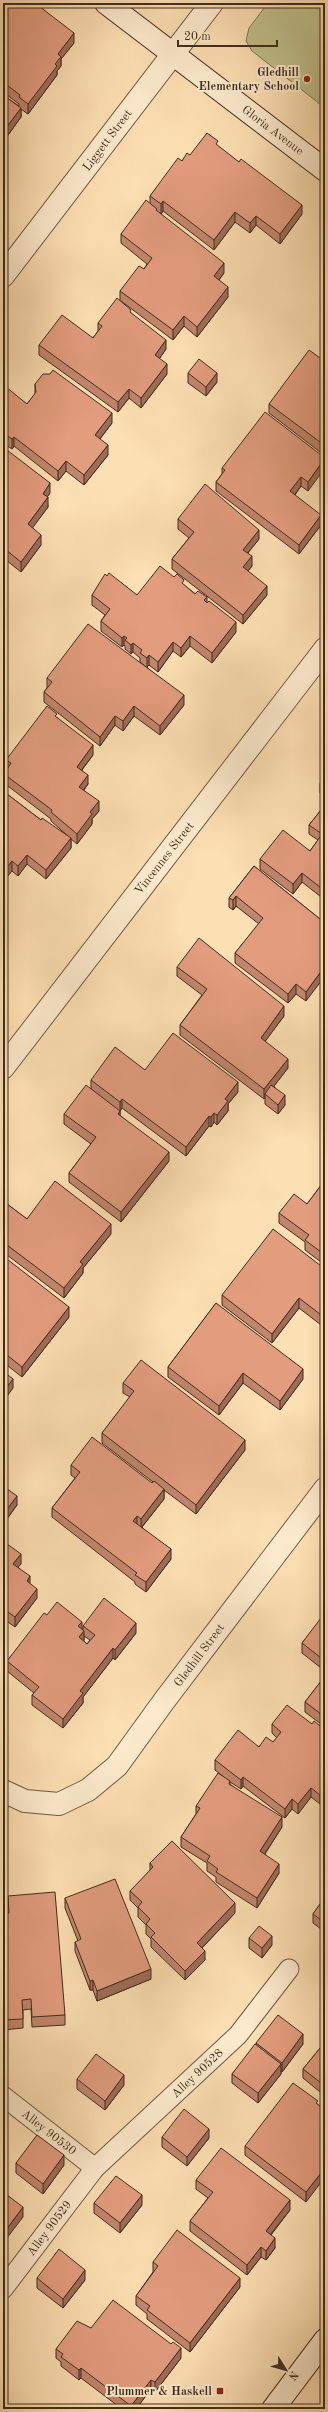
<svg xmlns="http://www.w3.org/2000/svg" width="328" height="2412" font-family="'Old Standard TT',serif">
  <style>
    .green { fill: #c0c18c; stroke: #807754 }
    .lines { fill: none; stroke-linecap: round; stroke-linejoin: round }
    .lane-casing { stroke: #6e5a42; stroke-width: 21 }
    .street-casing { stroke: #6e5a42; stroke-width: 24 }
    .secondary-casing { stroke: #3f2d1d; stroke-width: 24 }
    .lane { stroke: #fdeacd; stroke-width: 19 }
    .street { stroke: #fdeacd; stroke-width: 22 }
    .secondary { stroke: #fdeacd; stroke-width: 22 }
    .wall { fill: #c2866c; stroke: #3f2d1d; fill-rule: evenodd }
    .shaded-wall { fill: #9e6d58; stroke: #3f2d1d }
    .building { fill: #e29c7e; stroke: #3f2d1d }
    .poi-dot { fill: #8f2418; stroke: #fdeacd; stroke-width: 1.5 }
    .labels { text-anchor: middle; stroke-width: 4; stroke-linejoin: round; paint-order: stroke }
    .poi-label { font-size: 12px; font-weight: bold; fill: #3f2d1d; stroke: #fdeacd; text-anchor: end }
    .street-label { font-size: 12px; fill: #3f2d1d; stroke: #fdeacd }
  </style>
  <rect width="100%" height="100%" fill="#fcdfb2"/>
  <filter id="stains"><feTurbulence type="fractalNoise" baseFrequency=".005" numOctaves="4"/><feColorMatrix values="0 0 0 0 .2 0 0 0 0 .09 0 0 0 0 .02 0 0 0 .5 -.17"/></filter>
  <radialGradient id="worn" r=".72"><stop offset=".6" stop-color="#630" stop-opacity="0"/><stop offset="1" stop-color="#630" stop-opacity=".3"/></radialGradient>
  <polygon class="green" points="268,3 325,3 325,108 252,51 246,41 249,28"/>
  <g class="lines">
    <defs>
      <g id="lane">
        <polyline points="3,2096 95,2168"/>
        <polyline points="3,2289 95,2168 238,2035 289,1969"/>
      </g>
      <g id="street">
        <polyline points="3,276 212,3"/>
        <polyline points="3,1068 325,649"/>
        <polyline points="3,1791 25,1801 59,1804 88,1790 117,1766 164,1701 325,1489"/>
      </g>
      <g id="secondary">
        <polyline points="106,3 325,170"/>
        <polyline points="273,2409 325,2340"/>
      </g>
    </defs>
    <use href="#lane" class="lane-casing"/>
    <use href="#street" class="street-casing"/>
    <use href="#secondary" class="secondary-casing"/>
    <use href="#lane" class="lane"/>
    <use href="#street" class="street"/>
    <use href="#secondary" class="secondary"/>
  </g>
  <g class="wall">
    <polygon points="3,3 74,43 61,59 61,66 57,71 57,75 28,114 21,109 21,117 3,142 3,95 19,106 19,104 3,92"/>
    <polygon points="218,146 302,214 280,244 256,225 250,233 235,222 214,250 163,211 161,214 224,273 219,280 228,297 197,337 184,326 173,340 121,301 131,313 166,349 159,359 167,374 141,408 129,398 118,412 39,355 39,345 93,338 98,331 98,323 120,300 120,291 144,269 147,264 121,243 121,234 150,203 150,196 182,161 190,155"/>
    <polygon points="325,358 325,454 324,455 269,413 269,404 323,360"/>
    <polygon points="188,373 217,382 206,396 188,383"/>
    <polygon points="35,384 112,423 100,439 108,455 84,485 66,471 58,481 14,446 12,449 3,443 3,391 27,404 35,394"/>
    <polygon points="3,447 50,493 47,497 48,507 32,528 41,545 21,572 6,560 6,558 3,556"/>
    <polygon points="325,458 308,491 301,486 295,495 321,525 299,554 216,491 216,482 222,474 222,468"/>
    <polygon points="178,519 259,539 248,553 252,566 248,571 267,595 243,624 172,569 172,559 189,538 178,529"/>
    <polygon points="184,585 207,603 236,632 212,663 190,646 181,657 173,651 158,672 149,665 147,667 184,705 160,735 134,716 123,731 115,725 100,746 44,702 44,692 47,688 47,678 146,667 140,662 140,658 133,652 131,654 125,649 125,646 124,645 122,647 101,631 101,621 105,615 92,605 92,595 137,595"/>
    <polygon points="57,717 93,755 82,770 88,784 84,790 99,811 92,819 92,824 77,844 71,839 71,848 46,879 27,864 18,876 12,871 3,881 3,791 41,820 68,836 51,821 51,819 4,783 4,774 6,769 6,760"/>
    <polygon points="325,777 325,797 320,793 320,784"/>
    <polygon points="325,805 325,900 302,882 293,894 260,869 260,859 310,851 318,840 309,834 309,825"/>
    <polygon points="254,866 325,923 306,1001 296,994 288,1003 235,963 235,953 259,924 236,906 233,910 229,907 229,898"/>
    <polygon points="177,967 284,1016 265,1041 288,1068 274,1086 285,1105 278,1114 265,1104 265,1098 264,1099 180,1035 180,1025 202,995 177,976"/>
    <polygon points="145,1070 238,1092 228,1104 228,1111 217,1125 214,1122 211,1127 209,1126 186,1156 122,1108 120,1111 120,1115 169,1161 121,1222 69,1182 69,1173 91,1144 64,1124 64,1114 91,1089 91,1080"/>
    <polygon points="325,1180 325,1265 305,1250 305,1242 279,1223 279,1213 307,1204"/>
    <polygon points="3,1201 27,1219 111,1234 83,1268 83,1273 64,1298 3,1252"/>
    <polygon points="3,1256 69,1317 22,1377 3,1362"/>
    <polygon points="325,1269 325,1328 299,1308 272,1343 222,1305 222,1295"/>
    <polygon points="216,1303 303,1379 280,1410 243,1383 219,1415 168,1377 168,1367"/>
    <polygon points="123,1383 245,1450 196,1514 164,1490 164,1499 142,1527 171,1559 146,1592 135,1584 135,1582 52,1517 52,1508 75,1478 71,1475 71,1465 152,1483 153,1482 102,1443 102,1433 130,1397 123,1393"/>
    <polygon points="3,1486 17,1505 4,1523 3,1522"/>
    <polygon points="3,1528 6,1539 4,1542 21,1564 18,1567 30,1584 37,1598 15,1627 5,1620"/>
    <path d="M47,1615L83,1630V1626L136,1633L115,1660L113,1658L83,1697V1703L63,1728L32,1705V1695L34,1693L7,1671V1661ZM84,1636L90,1640L87,1644L84,1641Z"/>
    <polygon points="325,1615 325,1671 302,1653 302,1643"/>
    <polygon points="325,1676 325,1727 305,1712 305,1702"/>
    <polygon points="272,1724 312,1724 325,1730 325,1798 320,1804 311,1797 298,1814 292,1809 285,1818 243,1786 241,1789 230,1782 230,1784 282,1827 265,1854 279,1873 257,1908 216,1882 216,1877 207,1871 207,1863 181,1847 181,1837 196,1814 196,1806 225,1778 215,1770 215,1760 273,1742 277,1738 272,1733"/>
    <polygon points="150,1863 235,1913 202,1948 205,1960 185,1980 151,1947 151,1939 146,1934 146,1925 138,1917 138,1908 130,1900 130,1891 150,1871"/>
    <polygon points="8,1896 65,2015 65,2025 32,2027 31,2009 23,2010 23,2028 3,2030 3,1973 4,1973 3,1957 3,1914 9,1913"/>
    <polygon points="325,1897 325,1932 313,1923 313,1914"/>
    <polygon points="65,1898 151,1979 97,2001 93,1990 90,1990 75,1951 75,1942 78,1941 65,1908"/>
    <polygon points="249,1938 272,1945 262,1958 249,1948"/>
    <polygon points="325,2042 325,2096 303,2078 303,2069"/>
    <polygon points="256,2043 303,2044 282,2072 281,2071 281,2074 258,2103 232,2083 232,2074 256,2045"/>
    <polygon points="77,2079 124,2085 105,2110 77,2089"/>
    <polygon points="318,2104 306,2202 245,2155 245,2146"/>
    <polygon points="162,2137 209,2138 187,2166 162,2147"/>
    <polygon points="16,2163 64,2165 43,2194 16,2173"/>
    <polygon points="196,2180 290,2210 271,2235 275,2248 266,2260 261,2257 247,2275 190,2231 190,2221 208,2198 196,2189"/>
    <polygon points="94,2203 142,2205 120,2233 94,2213"/>
    <polygon points="153,2262 240,2287 190,2352 147,2319 147,2314 136,2305 136,2296 153,2272"/>
    <polygon points="37,2278 85,2280 63,2308 37,2288"/>
    <polygon points="91,2328 181,2358 155,2392 151,2389 136,2409 122,2409 81,2378 79,2380 61,2366 61,2362 56,2358 56,2349"/>
  </g>
  <g class="shaded-wall">
    <polygon points="74,33 74,43 61,59 61,66 57,71 57,75 28,114 28,104 55,64 58,54"/>
    <polygon points="21,108 21,117 3,142 3,132"/>
    <polygon points="163,201 163,211 161,214 161,204"/>
    <polygon points="302,205 302,214 280,244 280,234"/>
    <polygon points="235,212 235,222 214,250 214,240"/>
    <polygon points="256,216 256,225 250,233 250,223"/>
    <polygon points="224,263 224,273 214,286 214,276"/>
    <polygon points="228,287 228,297 197,337 197,327"/>
    <polygon points="184,316 184,326 173,340 173,330"/>
    <polygon points="166,340 166,349 155,365 155,355"/>
    <polygon points="167,364 167,374 141,408 141,398"/>
    <polygon points="217,373 217,382 206,396 206,387"/>
    <polygon points="129,389 129,398 118,412 118,402"/>
    <polygon points="112,413 112,423 95,445 95,435"/>
    <polygon points="14,437 14,446 12,449 12,439"/>
    <polygon points="325,444 325,454 324,455 324,445"/>
    <polygon points="108,445 108,455 84,485 84,475"/>
    <polygon points="325,459 325,468 308,491 308,482"/>
    <polygon points="66,461 66,471 58,481 58,471"/>
    <polygon points="301,477 301,486 290,501 290,491"/>
    <polygon points="50,483 50,493 43,503 43,494"/>
    <polygon points="48,497 48,507 28,534 28,524"/>
    <polygon points="321,515 321,525 299,554 299,545"/>
    <polygon points="259,530 259,539 243,559 243,550"/>
    <polygon points="41,535 41,545 21,572 21,562"/>
    <polygon points="252,556 252,566 243,577 243,567"/>
    <polygon points="5,560 5,570 3,572 3,563"/>
    <polygon points="267,586 267,595 243,624 243,615"/>
    <polygon points="207,597 207,607 204,600"/>
    <polygon points="236,622 236,632 212,663 212,653"/>
    <polygon points="124,636 124,645 122,647 122,638"/>
    <polygon points="190,636 190,646 181,657 181,648"/>
    <polygon points="173,642 173,651 158,672 158,662"/>
    <polygon points="133,643 133,652 131,654 131,645"/>
    <polygon points="149,655 149,665 147,667 147,658"/>
    <polygon points="184,695 184,705 160,735 160,726"/>
    <polygon points="134,706 134,716 123,731 123,721"/>
    <polygon points="115,716 115,725 100,746 100,737"/>
    <polygon points="93,745 93,755 77,776 77,767"/>
    <polygon points="88,775 88,784 79,796 79,787"/>
    <polygon points="99,801 99,811 92,819 92,824 77,844 77,834 90,812"/>
    <polygon points="71,838 71,848 46,879 46,870"/>
    <polygon points="27,855 27,864 18,876 18,866"/>
    <polygon points="12,861 12,871 3,881 3,872"/>
    <polygon points="302,873 302,882 293,894 293,884"/>
    <polygon points="236,896 236,906 233,910 233,900"/>
    <polygon points="325,966 325,976 306,1001 306,992"/>
    <polygon points="296,984 296,994 288,1003 288,994"/>
    <polygon points="284,1006 284,1016 261,1047 261,1038"/>
    <polygon points="288,1059 288,1068 267,1095 265,1094 265,1098 264,1099 264,1089"/>
    <polygon points="238,1082 238,1092 228,1104 228,1111 217,1125 217,1115 225,1099"/>
    <polygon points="285,1095 285,1105 278,1114 278,1105"/>
    <polygon points="122,1099 122,1108 120,1111 120,1121 118,1114 120,1111 120,1102"/>
    <polygon points="214,1113 214,1122 211,1127 211,1117"/>
    <polygon points="209,1116 209,1126 186,1156 186,1147"/>
    <polygon points="169,1152 169,1161 121,1222 121,1212"/>
    <polygon points="111,1224 111,1234 83,1268 83,1273 64,1298 64,1288 80,1262"/>
    <polygon points="299,1298 299,1308 272,1343 272,1334"/>
    <polygon points="69,1307 69,1317 22,1377 22,1367"/>
    <polygon points="303,1369 303,1379 280,1410 280,1401"/>
    <polygon points="243,1373 243,1383 219,1415 219,1406"/>
    <polygon points="13,1379 13,1388 3,1402 3,1392"/>
    <polygon points="245,1440 245,1450 196,1514 196,1505"/>
    <polygon points="164,1489 164,1499 141,1528 141,1519"/>
    <polygon points="17,1496 17,1505 4,1523 4,1513"/>
    <polygon points="137,1516 137,1525 133,1521"/>
    <polygon points="6,1530 6,1539 3,1543 3,1533"/>
    <polygon points="171,1549 171,1559 146,1592 146,1582"/>
    <polygon points="21,1554 21,1564 13,1573 13,1564"/>
    <polygon points="30,1576 30,1586 27,1581"/>
    <polygon points="37,1589 37,1598 15,1627 15,1617"/>
    <polygon points="5,1610 5,1620 3,1622 3,1612"/>
    <polygon points="82,1622 82,1631 78,1626"/>
    <polygon points="136,1623 136,1633 115,1660 115,1650"/>
    <polygon points="84,1631 84,1640 79,1647 79,1637"/>
    <polygon points="5,1634 5,1643 3,1647 3,1637"/>
    <polygon points="113,1648 113,1658 83,1697 83,1703 63,1728 63,1719 80,1691"/>
    <polygon points="243,1777 243,1786 241,1789 241,1780"/>
    <polygon points="311,1788 311,1797 298,1814 298,1804"/>
    <polygon points="325,1788 325,1798 320,1804 320,1795"/>
    <polygon points="292,1799 292,1809 285,1818 285,1809"/>
    <polygon points="282,1817 282,1827 260,1861 260,1851"/>
    <polygon points="279,1864 279,1873 257,1908 257,1898"/>
    <polygon points="235,1903 235,1913 197,1953 197,1943"/>
    <polygon points="272,1936 272,1945 262,1958 262,1948"/>
    <polygon points="205,1951 205,1960 185,1980 185,1971"/>
    <polygon points="151,1969 151,1979 97,2001 97,1991"/>
    <polygon points="93,1980 93,1990 90,1990 90,1981"/>
    <polygon points="303,2034 303,2044 282,2072 282,2063"/>
    <polygon points="281,2064 281,2074 258,2103 258,2093"/>
    <polygon points="124,2075 124,2085 105,2110 105,2101"/>
    <polygon points="209,2129 209,2138 187,2166 187,2157"/>
    <polygon points="64,2155 64,2165 43,2194 43,2184"/>
    <polygon points="325,2168 325,2177 306,2202 306,2192"/>
    <polygon points="142,2195 142,2205 120,2233 120,2223"/>
    <polygon points="290,2200 290,2210 266,2240 266,2231"/>
    <polygon points="23,2207 23,2217 3,2243 3,2234"/>
    <polygon points="275,2238 275,2248 266,2260 266,2251"/>
    <polygon points="261,2247 261,2257 247,2275 247,2265"/>
    <polygon points="85,2270 85,2280 63,2308 63,2299"/>
    <polygon points="240,2278 240,2287 190,2352 190,2343"/>
    <polygon points="181,2348 181,2358 155,2392 155,2382"/>
    <polygon points="81,2368 81,2378 79,2380 79,2370"/>
    <polygon points="151,2380 151,2389 136,2409 131,2409 131,2406"/>
  </g>
  <g class="building">
    <polygon points="3,3 35,3 74,33 58,54 61,57 55,64 57,66 28,104 19,97 20,95 3,82 3,32 8,26 3,22"/>
    <polygon points="3,95 21,108 3,132"/>
    <polygon points="207,133 218,141 216,144 239,162 241,159 302,205 280,234 256,216 250,223 235,212 214,240 163,201 161,204 150,196 178,158 182,161 187,153 190,155"/>
    <polygon points="146,200 157,209 156,210 224,263 214,276 228,287 197,327 184,316 173,330 120,291 139,266 144,269 152,258 121,234"/>
    <polygon points="117,298 131,310 130,312 166,340 155,355 167,364 141,398 129,389 118,402 39,345 62,315 93,338 102,326 98,323"/>
    <polygon points="309,350 323,360 325,358 325,444 324,445 269,404"/>
    <polygon points="199,359 217,373 206,387 188,373"/>
    <polygon points="53,370 112,413 95,435 108,445 84,475 66,461 58,471 14,437 12,439 3,433 3,391 6,387 27,404 36,392 35,384 43,374 50,374"/>
    <polygon points="265,412 325,458 308,482 301,477 290,491 321,515 299,545 216,482 225,470 222,468"/>
    <polygon points="3,447 50,483 43,494 48,497 28,524 41,535 21,562 6,550 7,549 3,546"/>
    <polygon points="205,484 259,530 243,550 252,556 243,567 267,586 243,615 172,559 194,532 178,519"/>
    <polygon points="3,558 5,560 3,563"/>
    <polygon points="160,566 174,577 177,574 184,580 182,583 195,594 198,591 207,597 204,600 207,603 209,601 236,622 212,653 190,636 181,648 173,642 158,662 149,655 147,658 140,653 142,650 133,643 131,645 125,640 127,638 124,636 122,638 101,621 110,609 92,595 105,574 107,576 109,573 137,595"/>
    <polygon points="88,624 184,695 160,726 134,706 123,721 115,716 100,737 44,692 52,682 47,678"/>
    <polygon points="47,706 57,714 55,716 93,745 77,767 88,775 79,787 99,801 90,812 92,814 77,834 51,812 52,810 4,774 11,763 6,760"/>
    <polygon points="325,777 325,787 320,784"/>
    <polygon points="3,791 41,820 42,818 71,838 46,870 27,855 18,866 12,861 3,872"/>
    <polygon points="325,805 325,891 302,873 293,884 260,859 283,830 310,851 322,834 309,825"/>
    <polygon points="254,866 325,923 325,966 306,992 296,984 288,994 235,953 263,918 236,896 233,900 229,898"/>
    <polygon points="199,938 284,1006 261,1038 288,1059 264,1089 180,1025 207,989 177,967"/>
    <polygon points="173,1033 238,1082 225,1099 228,1101 217,1115 214,1113 211,1117 209,1116 186,1147 122,1099 120,1102 91,1080 115,1047 145,1070"/>
    <polygon points="86,1085 120,1111 118,1114 169,1152 121,1212 69,1173 96,1137 64,1114"/>
    <polygon points="271,1085 285,1095 278,1105 265,1094"/>
    <polygon points="325,1180 325,1255 305,1240 309,1235 279,1213 294,1194 307,1204"/>
    <polygon points="55,1181 111,1224 80,1262 83,1264 64,1288 3,1242 3,1201 27,1219"/>
    <polygon points="273,1229 325,1269 325,1318 299,1298 272,1334 222,1295"/>
    <polygon points="3,1256 69,1307 22,1367 3,1352"/>
    <polygon points="216,1303 303,1369 280,1401 243,1373 219,1406 168,1367"/>
    <polygon points="141,1360 245,1440 196,1505 102,1433 134,1391 123,1383"/>
    <polygon points="3,1371 13,1379 3,1392"/>
    <polygon points="92,1437 152,1483 154,1481 164,1489 141,1519 137,1516 133,1521 171,1549 146,1582 135,1575 137,1573 52,1508 80,1472 71,1465"/>
    <polygon points="3,1486 17,1496 4,1513 3,1512"/>
    <polygon points="3,1528 6,1530 3,1533"/>
    <polygon points="3,1541 21,1554 13,1564 30,1576 27,1581 37,1589 15,1617 5,1610 3,1612"/>
    <polygon points="104,1598 136,1623 115,1650 113,1648 80,1691 83,1693 63,1719 32,1695 39,1687 7,1661 44,1613 47,1615 57,1602 82,1622 78,1626 84,1631 79,1637 87,1644 95,1635 83,1626"/>
    <polygon points="324,1614 325,1615 325,1661 302,1643"/>
    <polygon points="3,1632 5,1634 3,1637"/>
    <polygon points="325,1676 325,1717 305,1702"/>
    <polygon points="287,1705 312,1724 314,1721 325,1730 325,1788 320,1795 311,1788 298,1804 292,1799 285,1809 243,1777 241,1780 215,1760 238,1730 259,1747 266,1737 273,1742 281,1732 272,1724"/>
    <polygon points="218,1773 230,1781 229,1784 282,1817 260,1851 279,1864 257,1898 216,1872 218,1869 207,1861 210,1856 181,1837 200,1808 196,1806"/>
    <polygon points="172,1841 235,1903 197,1943 205,1951 185,1971 151,1937 155,1933 146,1924 150,1919 138,1907 142,1902 130,1891 153,1867 150,1863"/>
    <polygon points="115,1879 151,1969 97,1991 93,1980 90,1981 75,1942 81,1939 65,1898"/>
    <polygon points="55,1892 65,2015 32,2017 31,1999 22,2000 23,2019 3,2020 3,1973 5,1973 3,1947 3,1914 9,1913 8,1896"/>
    <polygon points="325,1897 325,1923 313,1914"/>
    <polygon points="259,1926 272,1936 262,1948 249,1938"/>
    <polygon points="278,2015 303,2034 282,2063 256,2043"/>
    <polygon points="325,2042 325,2086 303,2069"/>
    <polygon points="255,2044 281,2064 258,2093 232,2074"/>
    <polygon points="96,2054 124,2075 105,2101 77,2079"/>
    <polygon points="293,2083 318,2101 316,2103 325,2110 325,2168 306,2192 245,2146"/>
    <polygon points="184,2109 209,2129 187,2157 162,2137"/>
    <polygon points="37,2135 64,2155 43,2184 16,2163"/>
    <polygon points="221,2148 290,2200 266,2231 275,2238 266,2251 261,2247 247,2265 190,2221 213,2192 196,2180"/>
    <polygon points="116,2176 142,2195 120,2223 94,2203"/>
    <polygon points="3,2192 23,2207 3,2234"/>
    <polygon points="177,2230 240,2278 190,2343 147,2310 150,2306 136,2296 158,2266 153,2262"/>
    <polygon points="59,2249 85,2270 63,2299 37,2278"/>
    <polygon points="113,2300 171,2344 173,2342 181,2348 155,2382 151,2380 131,2406 81,2368 79,2370 61,2357 63,2354 56,2349 77,2321 91,2328"/>
  </g>
  <g class="poi-dot">
    <circle cx="307" cy="79" r="4"/>
    <rect x="216" y="2387" width="8" height="8" rx="2"/>
  </g>
  <g class="labels">
    <g class="poi-label">
      <text x="299" y="76">Gledhill<tspan x="299" dy="14">Elementary School</tspan></text>
      <text x="212" y="2395">Plummer &amp; Haskell</text>
    </g>
    <g class="street-label">
      <text transform="translate(273 130) rotate(37)" y="4">Gloria Avenue</text>
      <text transform="translate(107 140) rotate(-53)" y="4">Liggett Street</text>
      <text transform="translate(164 858) rotate(-52)" y="4">Vincennes Street</text>
      <text transform="translate(199 1655) rotate(-53)" y="4">Gledhill Street</text>
      <text transform="translate(197 2073) rotate(-43)" y="4">Alley 90528</text>
      <text transform="translate(49 2132) rotate(38)" y="4">Alley 90530</text>
      <text transform="translate(49 2228) rotate(-53)" y="4">Alley 90529</text>
    </g>
  </g>
  <rect width="328" height="2412" fill="none" stroke="#fcdfb2" stroke-width="16"/>
  <rect x="4" y="4" width="320" height="2404" fill="none" stroke="#3f2d1d" stroke-width="2"/>
  <rect x="8" y="8" width="312" height="2396" fill="none" stroke="#3f2d1d"/>
  <g transform="translate(286 2370) rotate(127)" stroke="#fdeacd" stroke-width="3" paint-order="stroke">
  <path d="M0-3L7 15L0 10L-7 15Z" fill="#3f2d1d"/>
  <text y="-6" font-size="11" font-weight="bold" text-anchor="middle" fill="#3f2d1d">N</text>
  </g>
  <path d="M178 40v6h99v-6" fill="none" stroke="#3f2d1d" stroke-width="2"/>
  <text x="184" y="40" font-size="12" fill="#3f2d1d" stroke="#fdeacd" stroke-width="3" paint-order="stroke">20 m</text>
  <rect width="100%" height="100%" filter="url(#stains)"/>
  <rect width="100%" height="100%" fill="url(#worn)"/>
</svg>
